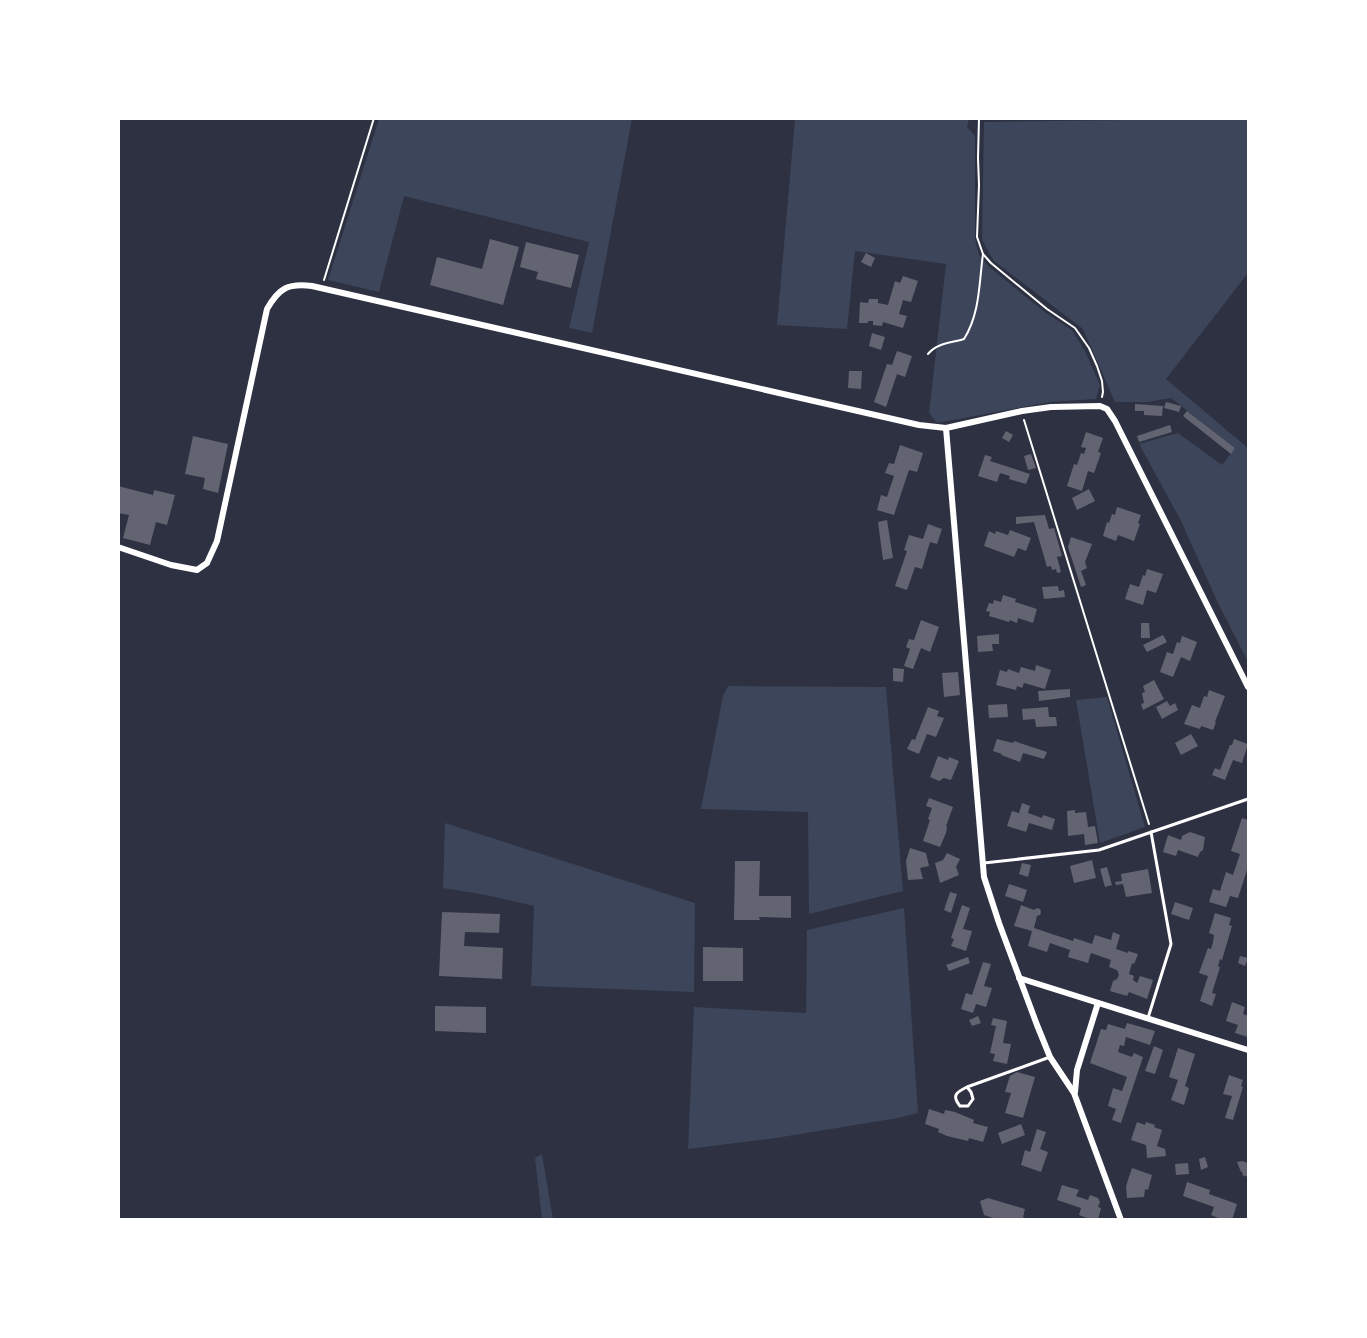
<svg xmlns="http://www.w3.org/2000/svg" width="1367" height="1338" font-family="Signika,sans-serif">
  <style>
    .green { fill: #3c4559 }
    .building { fill: #626471 }
    .lines { fill: none; stroke-linecap: round; stroke-linejoin: round }
    .path { stroke: #fff; stroke-width: 2 }
    .service { stroke: #fff; stroke-width: 3 }
    .minor { stroke: #fff; stroke-width: 6 }
  </style>
  <rect width="100%" height="100%" fill="#2d3142"/>
  <g class="green">
    <polygon points="379,119 632,119 592,333 569,328 589,242 404,196 379,292 328,280"/>
    <polygon points="795,119 969,119 967,127 975,136 975,239 979,255 988,266 1046,313 1072,330 1085,351 1100,385 1096,399 1050,402 937,423 929,413 946,264 855,251 847,329 777,325"/>
    <polygon points="1202,119 1248,119 1248,273 1166,379 1248,448 1248,662 1218,603 1180,519 1139,444 1178,433 1222,465 1235,448 1171,398 1148,402 1115,402 1083,329 994,261 988,251 982,239 984,122"/>
    <polygon points="728,686 886,687 903,891 809,914 808,812 701,809 723,696"/>
    <polygon points="1107,697 1145,827 1100,843 1076,700"/>
    <polygon points="445,823 695,903 694,992 531,986 534,906 486,895 443,888"/>
    <polygon points="904,908 918,1113 898,1118 776,1138 688,1149 694,1007 806,1013 807,930"/>
    <polygon points="542,1154 553,1219 542,1219 535,1158"/>
  </g>
  <g class="building">
    <polygon points="490,239 519,247 503,305 430,285 437,257 482,269"/>
    <polygon points="526,242 579,255 571,288 536,279 538,272 520,267"/>
    <polygon points="866,253 875,258 871,267 861,262"/>
    <polygon points="903,276 918,281 911,302 903,300 899,314 907,316 903,328 883,322 882,326 873,325 873,321 868,321 868,323 859,323 860,302 868,303 869,299 878,299 878,303 888,305 895,281 900,283"/>
    <polygon points="872,333 885,337 881,350 869,346"/>
    <polygon points="897,351 912,356 905,377 897,374 886,407 874,402 887,364 892,365"/>
    <polygon points="849,371 862,371 861,389 848,388"/>
    <polygon points="1166,402 1181,406 1179,412 1164,408"/>
    <polygon points="1135,404 1163,406 1162,416 1144,415 1144,411 1135,411"/>
    <polygon points="1187,411 1235,448 1231,454 1183,416"/>
    <polygon points="1170,425 1172,432 1139,442 1137,436"/>
    <polygon points="1006,431 1013,435 1009,442 1002,438"/>
    <polygon points="1086,432 1103,438 1098,452 1101,453 1094,473 1088,471 1082,491 1067,486 1074,464 1077,465 1081,453 1084,454 1086,448 1081,447"/>
    <polygon points="193,436 228,444 218,493 203,489 205,478 185,474"/>
    <polygon points="900,445 923,453 917,472 909,470 894,515 877,510 881,495 887,497 894,476 885,473 889,463 894,464"/>
    <polygon points="1031,454 1036,468 1028,470 1024,456"/>
    <polygon points="985,455 992,457 990,461 1030,474 1026,484 1009,479 1010,476 1000,473 997,482 978,476"/>
    <polygon points="118,486 153,495 154,490 175,495 167,525 156,522 150,545 123,538 129,515 118,513"/>
    <polygon points="1089,489 1095,501 1077,510 1072,498"/>
    <polygon points="1117,507 1141,515 1138,523 1140,524 1134,541 1118,535 1116,541 1103,536 1107,522 1109,523 1112,514 1115,515"/>
    <polygon points="1045,515 1049,529 1054,528 1062,556 1057,557 1061,572 1057,573 1056,569 1052,570 1051,566 1047,567 1034,522 1016,524 1016,517"/>
    <polygon points="887,520 893,558 883,560 878,522"/>
    <polygon points="928,524 942,529 937,544 930,542 922,569 915,567 907,590 895,586 907,551 904,550 909,535 923,539"/>
    <polygon points="1010,530 1031,538 1026,551 1018,548 1014,557 984,546 989,531 995,534 996,531 1008,535"/>
    <polygon points="1071,537 1092,544 1085,562 1087,568 1081,571 1086,585 1081,587 1068,547"/>
    <polygon points="1147,569 1163,574 1156,593 1147,590 1143,605 1125,599 1130,584 1139,587 1143,575 1145,576"/>
    <polygon points="1058,586 1059,591 1064,590 1065,597 1044,599 1042,587"/>
    <polygon points="1003,595 1016,599 1015,602 1037,609 1033,623 1018,618 1017,623 1010,620 1009,622 989,616 990,612 986,611 989,603 993,604 994,600 1001,602"/>
    <polygon points="921,620 939,627 930,652 921,648 913,669 904,666 910,649 906,647 909,639 914,640"/>
    <polygon points="1141,623 1149,623 1150,638 1141,638"/>
    <polygon points="999,634 999,644 992,644 993,651 978,652 977,636"/>
    <polygon points="1163,635 1167,642 1147,652 1143,645"/>
    <polygon points="1182,636 1197,642 1190,661 1181,657 1173,677 1160,672 1167,652 1173,654 1177,642 1180,643"/>
    <polygon points="1036,665 1051,670 1045,689 1024,683 1022,688 1017,686 1016,690 996,685 1000,670 1007,672 1008,669 1019,673 1021,667 1035,671"/>
    <polygon points="893,668 904,669 903,682 893,681"/>
    <polygon points="958,672 960,695 944,697 942,673"/>
    <polygon points="1154,680 1164,699 1143,710 1141,704 1144,703 1142,693 1145,692 1143,686"/>
    <polygon points="1070,689 1070,697 1039,701 1038,691"/>
    <polygon points="1209,690 1225,696 1215,722 1216,722 1213,730 1201,726 1200,729 1184,724 1192,705 1200,708 1204,696 1207,697"/>
    <polygon points="1167,701 1170,706 1175,703 1178,710 1162,719 1156,707"/>
    <polygon points="1007,704 1008,717 989,718 988,705"/>
    <polygon points="928,707 939,711 937,716 944,718 936,737 927,734 919,754 907,749 912,739 915,740"/>
    <polygon points="1048,707 1049,717 1056,717 1057,726 1036,727 1035,719 1023,720 1022,709"/>
    <polygon points="1191,734 1198,746 1181,755 1175,743"/>
    <polygon points="997,739 1013,743 1014,741 1047,752 1044,759 1023,753 1020,762 1001,755 1002,754 993,751"/>
    <polygon points="1234,739 1248,744 1242,763 1233,760 1225,780 1212,775 1215,768 1220,770 1230,745 1232,745"/>
    <polygon points="938,756 948,760 949,757 959,761 951,780 944,778 939,781 930,777"/>
    <polygon points="929,798 953,807 946,826 947,827 946,833 940,847 923,841 930,820 928,819 932,808 926,806"/>
    <polygon points="1022,803 1030,806 1028,813 1042,818 1043,815 1055,819 1052,830 1029,823 1026,832 1007,826 1012,811 1019,813"/>
    <polygon points="1075,810 1075,813 1086,812 1088,827 1095,826 1098,843 1085,845 1084,834 1068,836 1067,811"/>
    <polygon points="1242,818 1248,820 1248,855 1247,861 1248,861 1248,867 1238,898 1230,896 1226,907 1209,902 1213,889 1220,891 1226,872 1233,875 1240,854 1231,851"/>
    <polygon points="1190,832 1205,837 1203,850 1200,852 1198,857 1178,850 1176,856 1163,852 1168,835 1181,840 1182,836"/>
    <polygon points="910,848 926,853 929,866 920,868 923,879 908,880 906,861"/>
    <polygon points="947,853 960,859 956,867 959,875 940,883 935,863 943,860"/>
    <polygon points="1092,860 1096,878 1074,883 1070,866"/>
    <polygon points="735,861 760,861 759,896 791,896 791,918 759,917 760,920 734,920"/>
    <polygon points="1022,863 1031,865 1028,877 1019,874"/>
    <polygon points="1107,867 1112,885 1105,887 1100,869"/>
    <polygon points="1148,869 1152,893 1126,897 1123,884 1116,885 1115,882 1122,881 1121,874"/>
    <polygon points="1009,884 1027,890 1023,902 1005,896"/>
    <polygon points="950,892 957,894 951,913 944,910"/>
    <polygon points="1175,902 1193,908 1189,920 1171,914"/>
    <polygon points="962,905 970,908 963,929 972,931 966,951 951,946 954,939 951,938"/>
    <polygon points="1021,905 1034,910 1037,908 1040,909 1041,912 1040,915 1037,916 1034,928 1073,941 1074,938 1092,944 1095,935 1111,940 1113,932 1120,935 1116,949 1128,953 1128,951 1138,954 1134,964 1132,963 1129,974 1134,976 1133,980 1137,983 1140,976 1153,980 1147,999 1129,992 1127,996 1110,991 1113,981 1117,979 1119,975 1117,970 1109,967 1111,960 1091,953 1088,963 1068,957 1070,950 1050,943 1047,952 1028,946 1032,931 1014,926"/>
    <polygon points="442,912 500,914 499,933 465,932 464,946 503,948 502,979 439,976"/>
    <polygon points="1215,913 1231,918 1229,925 1232,926 1222,960 1220,959 1218,966 1220,967 1212,993 1216,994 1212,1006 1200,1001 1208,976 1199,973 1208,948 1211,949 1213,942 1214,935 1209,933"/>
    <polygon points="703,947 743,948 743,981 703,981"/>
    <polygon points="1240,956 1248,958 1245,966 1238,963"/>
    <polygon points="968,957 970,963 949,971 946,965"/>
    <polygon points="983,962 991,964 984,986 992,988 986,1007 976,1004 973,1013 961,1009 966,993 972,995"/>
    <polygon points="1232,1002 1245,1007 1243,1014 1248,1016 1248,1037 1235,1033 1238,1025 1226,1021"/>
    <polygon points="435,1006 486,1007 486,1033 435,1031"/>
    <polygon points="978,1016 981,1023 972,1026 969,1020"/>
    <polygon points="993,1018 1007,1021 1003,1043 1011,1044 1007,1064 993,1061 995,1054 990,1053 996,1026 991,1025"/>
    <polygon points="1127,1023 1155,1031 1150,1045 1126,1037 1124,1046 1120,1045 1118,1052 1132,1057 1134,1053 1143,1057 1121,1123 1112,1120 1116,1109 1108,1106 1113,1088 1122,1091 1127,1077 1090,1063 1101,1029 1106,1030 1108,1024 1125,1029"/>
    <polygon points="1154,1046 1163,1050 1155,1074 1145,1071"/>
    <polygon points="1178,1048 1195,1054 1185,1086 1189,1088 1184,1105 1171,1100 1178,1080 1169,1077"/>
    <polygon points="1017,1072 1035,1077 1023,1118 1005,1113 1011,1093 1005,1092 1008,1082 1010,1076"/>
    <polygon points="1229,1075 1243,1080 1241,1086 1243,1087 1233,1120 1225,1118 1232,1096 1223,1094"/>
    <polygon points="929,1109 944,1114 945,1110 955,1112 974,1120 973,1123 988,1127 983,1142 969,1138 968,1141 947,1136 938,1132 939,1129 925,1124"/>
    <polygon points="1137,1122 1145,1125 1146,1122 1155,1125 1154,1127 1162,1130 1157,1146 1165,1149 1166,1156 1147,1158 1146,1145 1131,1140"/>
    <polygon points="1021,1124 1025,1135 1002,1144 998,1133"/>
    <polygon points="1037,1129 1046,1132 1040,1149 1048,1152 1041,1172 1021,1165 1025,1150 1030,1152"/>
    <polygon points="1205,1157 1208,1167 1201,1170 1199,1159"/>
    <polygon points="1242,1161 1248,1163 1248,1177 1242,1175 1243,1173 1241,1172 1237,1162"/>
    <polygon points="1188,1163 1189,1174 1176,1175 1175,1164"/>
    <polygon points="1132,1168 1152,1175 1148,1190 1145,1189 1144,1197 1127,1198 1126,1186"/>
    <polygon points="1187,1182 1210,1190 1209,1194 1237,1204 1232,1220 1223,1220 1211,1215 1214,1207 1183,1196"/>
    <polygon points="1062,1185 1079,1190 1076,1196 1088,1200 1090,1195 1098,1198 1100,1202 1098,1207 1101,1208 1098,1220 1092,1220 1079,1215 1081,1208 1057,1200"/>
    <polygon points="988,1198 1025,1209 1023,1217 1029,1220 999,1220 984,1215 980,1201"/>
  </g>
  <g class="lines">
    <g class="path">
      <polyline points="979,118 978,158 979,185 977,237 983,254 991,263 1047,309 1075,328 1089,348 1097,366 1102,381 1103,392 1102,397"/>
      <polyline points="324,280 374,118"/>
      <path d="M928,354C937,343 951,343 964,339C980,314 979,283 983,254"/>
      <polyline points="1024,420 1149,824"/>
    </g>
    <g class="service">
      <polyline points="984,863 1099,850 1248,799"/>
      <polyline points="1148,1018 1171,944 1151,832"/>
      <path d="M967,1087L971,1092L973,1099L968,1106H960C951,1095 957,1092 967,1087L1050,1057"/>
    </g>
    <g class="minor">
      <polyline points="946,428 984,877 999,923 1037,1025 1050,1057 1074,1093 1121,1220"/>
      <path d="M118,547L171,565L197,570L207,563L217,541L267,309C279,288 288,283 312,286L919,425L946,428L1022,411L1051,407L1100,406L1107,409L1115,421L1248,687"/>
      <polyline points="1019,978 1248,1050"/>
      <polyline points="1075,1092 1077,1070 1098,1003"/>
    </g>
  </g>
  <rect width="1367" height="1338" fill="none" stroke="#ffffff" stroke-width="240"/>
</svg>
